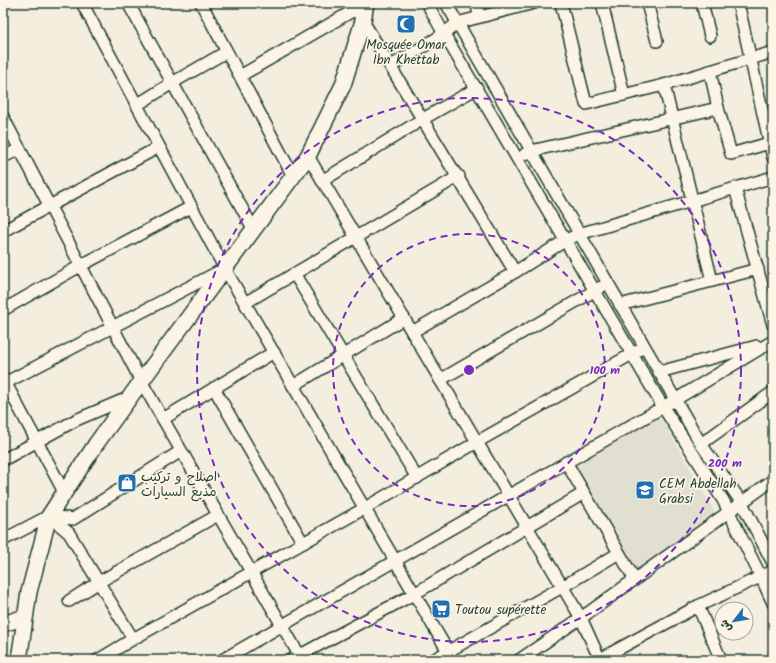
<svg xmlns="http://www.w3.org/2000/svg" width="776" height="663" font-family="Kalam,'Playpen Sans Arabic',sans-serif">
  <style>
    .built { fill: #e1dfd0 }
    .lines { fill: none; stroke-linecap: round; stroke-linejoin: round }
    .minor-casing { stroke: #1f3d34; stroke-width: 14 }
    .major-casing { stroke: #1f3d34; stroke-width: 18 }
    .minor { stroke: #fcf5e5; stroke-width: 11 }
    .major { stroke: #fcf5e5; stroke-width: 15 }
    .ring { fill: none; stroke: #7b2cbf; stroke-width: 2; stroke-dasharray: 7 5 }
    .labels { text-anchor: middle; stroke-width: 3.5; stroke-linejoin: round; paint-order: stroke }
    .poi-label { font-size: 13px; fill: #1f3d34; stroke: #fcf5e5; text-anchor: start }
    .centre { fill: #7b2cbf; stroke: #fcf5e5; stroke-width: 2 }
    .ring-label { font-size: 12px; text-anchor: middle; font-weight: bold; fill: #7b2cbf; stroke: #fcf5e5; stroke-width: 3.5; stroke-linejoin: round; paint-order: stroke }
  </style>
  <rect width="100%" height="100%" fill="#f3eede"/>
  <filter id="ink" filterUnits="userSpaceOnUse"><feTurbulence type="fractalNoise" baseFrequency=".025" numOctaves="2"/><feDisplacementMap in="SourceGraphic" scale="8" xChannelSelector="R" yChannelSelector="G"/><feConvolveMatrix kernelMatrix="1 2 1 2 8 2 1 2 1" color-interpolation-filters="sRGB"/></filter>
  <g filter="url(#ink)">
    <polygon class="built" points="659,414 716,514 635,571 573,466"/>
    <g class="lines">
      <defs>
        <g id="minor">
          <polyline points="82,3 225,269 453,660"/>
          <polyline points="128,3 254,230"/>
          <polyline points="201,3 293,176"/>
          <polyline points="352,3 515,272"/>
          <polyline points="427,3 444,34 663,407 723,500 761,577 773,603"/>
          <polyline points="446,3 701,444 742,503 773,563"/>
          <polyline points="477,3 479,17"/>
          <polyline points="561,3 586,104 664,85 773,52"/>
          <polyline points="602,3 624,95"/>
          <polyline points="647,3 657,41"/>
          <polyline points="702,3 710,36"/>
          <polyline points="738,3 773,158"/>
          <polyline points="391,66 444,34 457,23 534,3"/>
          <polyline points="710,71 718,108 731,154 773,142"/>
          <polyline points="240,76 356,9"/>
          <polyline points="664,85 712,281"/>
          <polyline points="137,105 172,83 226,52"/>
          <polyline points="3,117 141,381 302,660"/>
          <polyline points="525,154 531,151 718,108"/>
          <polyline points="308,156 581,618 600,660"/>
          <polyline points="3,157 20,149"/>
          <polyline points="322,181 423,119 477,88"/>
          <polyline points="735,188 773,325"/>
          <polyline points="3,231 159,147"/>
          <polyline points="295,275 417,478"/>
          <polyline points="245,303 459,176"/>
          <polyline points="620,305 758,269"/>
          <polyline points="3,310 80,266 191,207"/>
          <polyline points="412,332 515,272 566,240 579,234 773,177"/>
          <polyline points="659,372 757,346"/>
          <polyline points="3,378 64,492"/>
          <polyline points="440,380 601,287"/>
          <polyline points="3,384 222,270"/>
          <polyline points="293,386 404,318"/>
          <polyline points="214,388 303,543"/>
          <polyline points="163,419 274,352"/>
          <polyline points="701,444 773,392"/>
          <polyline points="3,460 76,420 130,397"/>
          <polyline points="566,462 635,580"/>
          <polyline points="3,540 49,516"/>
          <polyline points="69,601 99,582 218,515"/>
          <polyline points="698,606 721,660"/>
          <polyline points="133,639 69,533 49,516 73,519 181,451"/>
          <polyline points="600,659 698,606 773,571"/>
          <polyline points="98,660 133,639 365,508 477,442 639,350"/>
          <polyline points="222,660 663,407 773,341"/>
          <polyline points="291,660 414,594 584,493"/>
          <polyline points="433,660 562,587 619,553"/>
          <polyline points="519,660 581,618 773,480"/>
        </g>
        <g id="major">
          <polyline points="3,624 25,617"/>
          <polyline points="19,660 29,592 49,516 96,444 151,368 308,156 343,85 363,21 366,3"/>
        </g>
      </defs>
      <use href="#minor" class="minor-casing"/>
      <use href="#major" class="major-casing"/>
      <use href="#minor" class="minor"/>
      <use href="#major" class="major"/>
    </g>
  </g>
  <g class="ring">
    <circle cx="469" cy="370" r="136"/>
    <circle cx="469" cy="370" r="272"/>
  </g>
  <defs>
    <symbol id="mosque-square" viewBox="-11 -11 22 22"><rect x="-9" y="-9" width="18" height="18" rx="4" fill="#1f6fb2" stroke="#fcf5e5"/><path d="M3.5-4.9A6 6 0 1 0 3.5 4.9A5 5 0 1 1 3.5-4.9Z" fill="#fff"/></symbol>
    <symbol id="shop-square" viewBox="-11 -11 22 22"><rect x="-9" y="-9" width="18" height="18" rx="4" fill="#1f6fb2" stroke="#fcf5e5"/><path d="M-5-2.5h2.3a2.7 3.5 0 0 1 5.4 0H5L5.5 6h-11ZM-1.5-2.5h3a1.5 2.3 0 0 0-3 0Z" fill="#fff"/></symbol>
    <symbol id="school-square" viewBox="-11 -11 22 22"><rect x="-9" y="-9" width="18" height="18" rx="4" fill="#1f6fb2" stroke="#fcf5e5"/><path d="M0-5L7-2L0 1L-7-2ZM-4 1L0 2.5L4 1V4Q0 6-4 4Z" fill="#fff"/></symbol>
    <symbol id="supermarket-square" viewBox="-11 -11 22 22"><rect x="-9" y="-9" width="18" height="18" rx="4" fill="#1f6fb2" stroke="#fcf5e5"/><path d="M-6-5.5h2.5l.6 2H6L4.5 2H-2.5L-4.4-4H-6ZM-1.5 3.2a1.3 1.3 0 1 0 .1 0ZM3 3.2a1.3 1.3 0 1 0 .1 0Z" fill="#fff"/></symbol>
  </defs>
  <g fill-rule="evenodd">
    <use href="#mosque-square" x="395" y="13" width="22" height="22"/>
    <use href="#shop-square" x="116" y="472" width="22" height="22"/>
    <use href="#school-square" x="634" y="479" width="22" height="22"/>
    <use href="#supermarket-square" x="430" y="598" width="22" height="22"/>
  </g>
  <g class="labels">
    <g class="poi-label">
      <text x="406" y="49" text-anchor="middle">Mosquée Omar<tspan x="406" dy="15">Ibn Khettab</tspan></text>
      <text x="141" y="481">اصلاح و تركيب<tspan x="141" dy="15">مذيع السيارات</tspan></text>
      <text x="659" y="488">CEM Abdellah<tspan x="659" dy="15">Grabsi</tspan></text>
      <text x="455" y="614">Toutou supérette</text>
    </g>
  </g>
  <circle cx="469" cy="370" r="6" class="centre"/>
  <g class="ring-label">
    <text x="605" y="374">100 m</text>
    <text x="725" y="467">200 m</text>
  </g>
  <rect width="776" height="663" fill="none" stroke="#fcf5e5" stroke-width="16"/>
  <rect x="8" y="8" width="760" height="647" fill="none" stroke="#1f3d34" stroke-width="1.5" filter="url(#ink)"/>
  <g transform="translate(734 621) rotate(239)"><circle r="19" fill="#fcf5e5" stroke="#a4ab9e"/>
  <path d="M0-3L7 15L0 10L-7 15Z" fill="#1f6fb2"/>
  <text y="-6" font-size="11" font-weight="bold" text-anchor="middle" fill="#1f3d34">ش</text>
  </g>
</svg>
